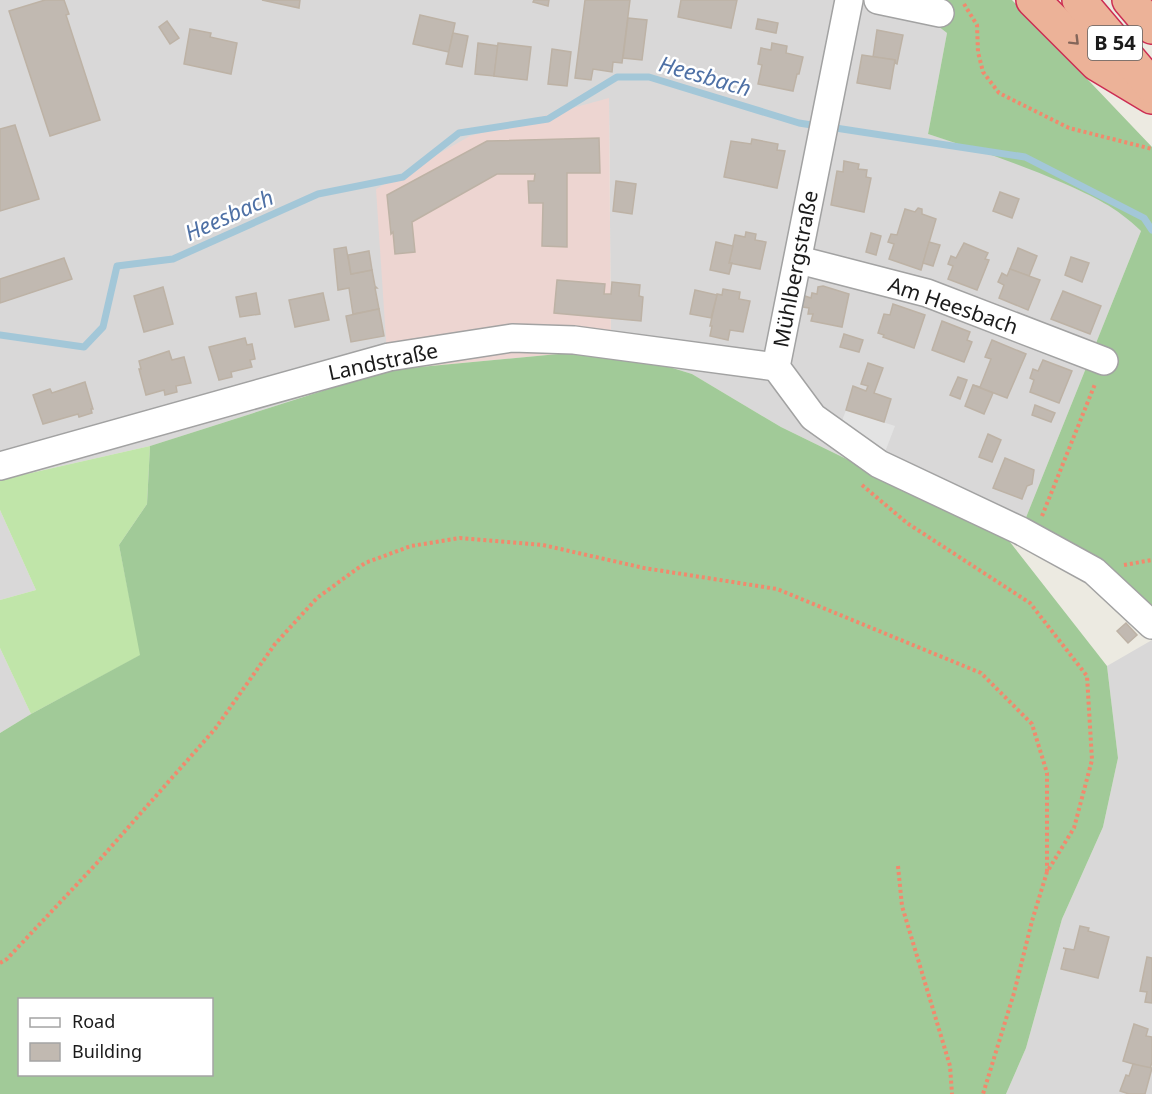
<svg xmlns="http://www.w3.org/2000/svg" width="1152" height="1094" font-family="'Noto Sans',sans-serif">
  <style>
    .residential { fill: #d9d8d8 }
    .commercial { fill: #edd5d1 }
    .grass { fill: #c0e5a9 }
    .forest { fill: #a1ca98; fill-rule: evenodd }
    .parking { fill: #e3e3e3 }
    .lines { fill: none; stroke-linecap: round; stroke-linejoin: round }
    .stream { stroke: #a3c7d8; stroke-width: 7 }
    .building { fill: #c1b9b1; stroke: #bdb2a5; stroke-width: 1.5 }
    .minor-casing { stroke: #a2a2a2; stroke-width: 30 }
    .trunk-casing { stroke: #cc2d53; stroke-width: 36 }
    .path { stroke: #f2896d; stroke-width: 4; stroke-dasharray: 3 3; stroke-linecap: butt }
    .minor { stroke: #fff; stroke-width: 27 }
    .trunk { stroke: #ecb298; stroke-width: 33 }
    .oneway { stroke: #84665a }
    .labels { text-anchor: middle; stroke-width: 5; stroke-linejoin: round; paint-order: stroke }
    .shield { fill: #fff; stroke: #5f5f5f; stroke-width: 1.5 }
    .shield-label { font-size: 20px; font-weight: bold; fill: #1b1b1b }
    .street-label { font-size: 21px; fill: #1b1b1b; stroke: #fff }
    .water-label { font-size: 22px; font-style: italic; fill: #4e70a5; stroke: #fff }
  </style>
  <rect width="100%" height="100%" fill="#eceae1"/>
  <g class="residential">
    <polygon points="0,0 904,0 947,33 928,134 1020,163 1107,203 1125,216 1141,231 1025,520 1006,537 781,427 692,374 611,349 609,99 388,370 150,446 0,480"/>
    <polygon points="0,510 36,590 0,600"/>
    <polygon points="1152,640 1152,1094 1006,1094 1026,1048 1062,919 1103,827 1118,758 1107,666"/>
    <polygon points="0,648 31,714 0,733"/>
  </g>
  <polygon class="commercial" points="609,98 611,349 388,370 376,189 470,136"/>
  <polygon class="grass" points="150,446 147,504 119,545 141,655 31,714 0,648 0,600 36,590 0,510 0,480"/>
  <g class="forest">
    <path d="M904,0H1012L1152,147V611L1025,520L1141,231C1115,206 1094,197 1063,183C1018,163 974,149 928,134L947,33Z"/>
    <path d="M611,349L692,374L781,427L1006,537L1107,666L1118,758L1103,827L1062,919L1026,1048L1006,1094H0V733L31,714L140,655L119,545L147,504L150,446L388,370ZM20,1000H212V1074H20Z"/>
  </g>
  <polygon class="parking" points="846,410 895,426 885,452 842,421"/>
  <g class="lines">
    <g class="stream">
      <polyline points="829,127 1025,157 1144,218 1152,230"/>
      <polyline points="0,335 84,347 103,327 117,266 173,259 318,194 403,177 459,133 548,119 617,77 649,77 799,123 818,126"/>
    </g>
  </g>
  <g class="building">
    <polygon points="45,0 64,0 69,14 66,15 100,120 50,136 9,11"/>
    <polygon points="262,0 300,0 299,8"/>
    <polygon points="534,0 549,0 548,6 533,2"/>
    <polygon points="585,0 630,0 622,63 613,62 612,72 593,69 591,80 575,78"/>
    <polygon points="681,0 737,0 731,28 678,17"/>
    <polygon points="420,15 455,23 449,52 413,44"/>
    <polygon points="628,18 647,20 642,60 623,58"/>
    <polygon points="758,19 778,23 776,33 756,29"/>
    <polygon points="167,21 179,38 170,44 159,27"/>
    <polygon points="190,29 211,33 210,37 237,43 231,74 184,64"/>
    <polygon points="877,30 903,35 897,64 895,63 895,60 873,57"/>
    <polygon points="453,33 468,36 462,67 446,64"/>
    <polygon points="478,43 498,46 494,76 475,74"/>
    <polygon points="498,43 531,47 527,80 494,76"/>
    <polygon points="772,43 787,46 786,53 803,57 799,74 797,74 793,91 758,84 762,65 758,64 761,48 771,50"/>
    <polygon points="552,49 571,52 567,86 548,84"/>
    <polygon points="862,55 895,60 890,89 857,83"/>
    <polygon points="15,125 39,199 0,211 0,129"/>
    <polygon points="599,138 600,173 567,173 567,247 542,246 543,203 529,203 528,181 534,181 535,174 497,174 412,222 415,252 395,254 393,232 391,234 387,195 487,141"/>
    <polygon points="752,139 778,144 777,150 785,151 777,188 724,177 731,141 751,144"/>
    <polygon points="844,161 859,164 858,169 867,170 866,177 871,178 864,212 831,205 837,171 843,172"/>
    <polygon points="616,181 636,184 632,214 613,211"/>
    <polygon points="1000,192 1019,199 1012,218 993,211"/>
    <polygon points="918,208 922,209 922,214 936,219 921,270 889,259 894,244 888,242 891,234 897,235 905,209 915,212"/>
    <polygon points="746,232 756,234 755,240 766,242 760,269 729,263 735,235 745,237"/>
    <polygon points="871,233 881,236 876,255 866,252"/>
    <polygon points="716,242 733,246 729,263 732,263 729,274 710,270"/>
    <polygon points="929,242 940,245 933,266 923,263"/>
    <polygon points="964,243 988,253 985,259 989,260 977,290 948,279 953,266 948,264 951,256 956,258"/>
    <polygon points="346,247 351,274 372,270 375,286 377,288 375,288 379,309 353,314 349,288 338,290 334,249"/>
    <polygon points="1018,248 1037,256 1029,276 1010,269"/>
    <polygon points="369,251 372,270 351,274 348,255"/>
    <polygon points="1071,257 1089,263 1082,282 1065,275"/>
    <polygon points="64,258 72,279 0,303 0,279"/>
    <polygon points="1010,269 1040,280 1028,310 999,298 1004,285 998,282 1002,273 1007,276"/>
    <polygon points="557,280 605,284 604,294 611,294 612,282 640,285 639,296 643,297 641,321 554,313"/>
    <polygon points="823,286 849,294 842,327 811,321 813,314 808,314 809,308 802,307 805,296 811,298 812,293 817,294 818,287"/>
    <polygon points="163,287 173,324 144,332 134,296"/>
    <polygon points="723,289 740,292 739,299 750,301 743,332 730,330 728,340 710,336 712,326 710,326 717,294 722,295"/>
    <polygon points="695,290 717,295 711,318 690,314"/>
    <polygon points="1063,291 1101,306 1090,334 1051,319"/>
    <polygon points="256,293 260,314 240,317 236,297"/>
    <polygon points="323,293 329,320 295,327 289,300"/>
    <polygon points="893,304 925,315 914,348 883,337 884,335 878,333 884,314 890,315"/>
    <polygon points="379,309 384,336 351,342 346,316"/>
    <polygon points="942,321 970,332 967,340 972,342 964,362 932,350"/>
    <polygon points="844,334 863,340 859,352 840,347"/>
    <polygon points="245,338 247,345 252,344 255,359 250,360 252,367 231,372 232,377 219,380 209,347"/>
    <polygon points="992,340 1026,354 1007,398 973,385 980,387 991,359 985,357"/>
    <polygon points="169,351 172,360 184,357 191,383 176,386 177,392 165,395 164,390 146,395 139,369 141,369 139,361"/>
    <polygon points="1043,360 1072,371 1059,403 1030,392 1034,380 1030,378 1033,369 1038,371"/>
    <polygon points="868,363 883,368 874,393 891,399 884,422 846,410 853,386 866,391 868,386 861,384"/>
    <polygon points="958,377 967,380 960,399 950,395"/>
    <polygon points="85,382 93,409 91,409 92,413 79,417 78,414 43,424 33,395 50,389 52,393"/>
    <polygon points="973,385 993,393 984,414 965,406"/>
    <polygon points="1035,405 1055,413 1051,422 1032,415"/>
    <polygon points="988,434 1001,440 992,462 979,457"/>
    <polygon points="1005,458 1034,470 1032,484 1027,486 1022,499 993,488"/>
    <polygon points="1126,623 1137,635 1128,643 1117,631"/>
    <polygon points="1080,926 1089,928 1088,931 1109,937 1098,978 1061,969 1066,949 1063,948 1074,950"/>
    <polygon points="1147,957 1152,958 1152,1003 1145,1002 1147,992 1140,991"/>
    <polygon points="1134,1024 1148,1029 1146,1036 1152,1037 1152,1062 1150,1069 1123,1061"/>
    <polygon points="1133,1064 1152,1068 1145,1094 1129,1094 1120,1091 1126,1075 1129,1076"/>
  </g>
  <g class="lines">
    <defs>
      <g id="minor">
        <polyline points="849,0 776,367 813,417 879,464 1021,531 1094,571 1152,625"/>
        <polyline points="878,0 940,13"/>
        <polyline points="799,260 927,293 1104,361"/>
        <polyline points="0,466 389,357 512,338 574,340 776,367"/>
      </g>
      <g id="trunk">
        <polyline points="1033,0 1097,64 1152,97"/>
        <polyline points="1079,0 1152,86"/>
        <polyline points="1129,0 1152,27"/>
      </g>
    </defs>
    <use href="#minor" class="minor-casing"/>
    <use href="#trunk" class="trunk-casing"/>
    <g class="path">
      <polyline points="964,4 977,25 978,52 983,72 999,93 1069,128 1152,149"/>
      <polyline points="862,485 907,523 1030,603 1087,676 1092,760 1074,828 1047,872 1032,921 1014,993 983,1094"/>
      <polyline points="1042,516 1095,384"/>
      <polyline points="1124,565 1152,560"/>
      <polyline points="898,866 902,906 950,1066 952,1094"/>
      <polyline points="0,963 7,959 96,864 215,729 275,644 317,598 365,563 411,546 460,538 543,545 644,568 777,589 981,673 1032,724 1047,773 1047,872"/>
    </g>
    <use href="#minor" class="minor"/>
    <use href="#trunk" class="trunk"/>
  </g>
  <defs><path id="oneway-chevron" d="M-2-3.5L2.5 0L-2 3.5" fill="none" stroke-width="1.6" stroke-linecap="round" stroke-linejoin="round" transform="scale(1.5)"/></defs>
  <use class="oneway" href="#oneway-chevron" transform="translate(1075 41) rotate(45)"/>
  <g class="labels">
    <rect class="shield" x="1088" y="26" width="54" height="34" rx="4.5"/>
    <g class="shield-label">
      <text x="1115" y="50">B 54</text>
    </g>
    <g class="street-label">
      <text transform="translate(796 269) rotate(-79)" y="7">Mühlbergstraße</text>
      <text transform="translate(953 306) rotate(19)" y="7">Am Heesbach</text>
      <text transform="translate(383 362) rotate(-12)" y="7">Landstraße</text>
    </g>
    <g class="water-label">
      <text transform="translate(705 76) rotate(16)" y="8">Heesbach</text>
      <text transform="translate(229 215) rotate(-24)" y="8">Heesbach</text>
    </g>
  </g>
  <rect x="18" y="998" width="195" height="78" fill="#ffffff" stroke="#a4a4a4" stroke-width="1.5"/>
  <rect x="30" y="1018" width="30" height="9" fill="#ffffff" stroke="#a4a4a4" stroke-width="1.5"/>
  <text x="72" y="1028" font-size="18" fill="#1b1b1b">Road</text>
  <rect x="30" y="1043" width="30" height="18" fill="#c1b9b1" stroke="#a4a4a4" stroke-width="1.5"/>
  <text x="72" y="1058" font-size="18" fill="#1b1b1b">Building</text>
</svg>
